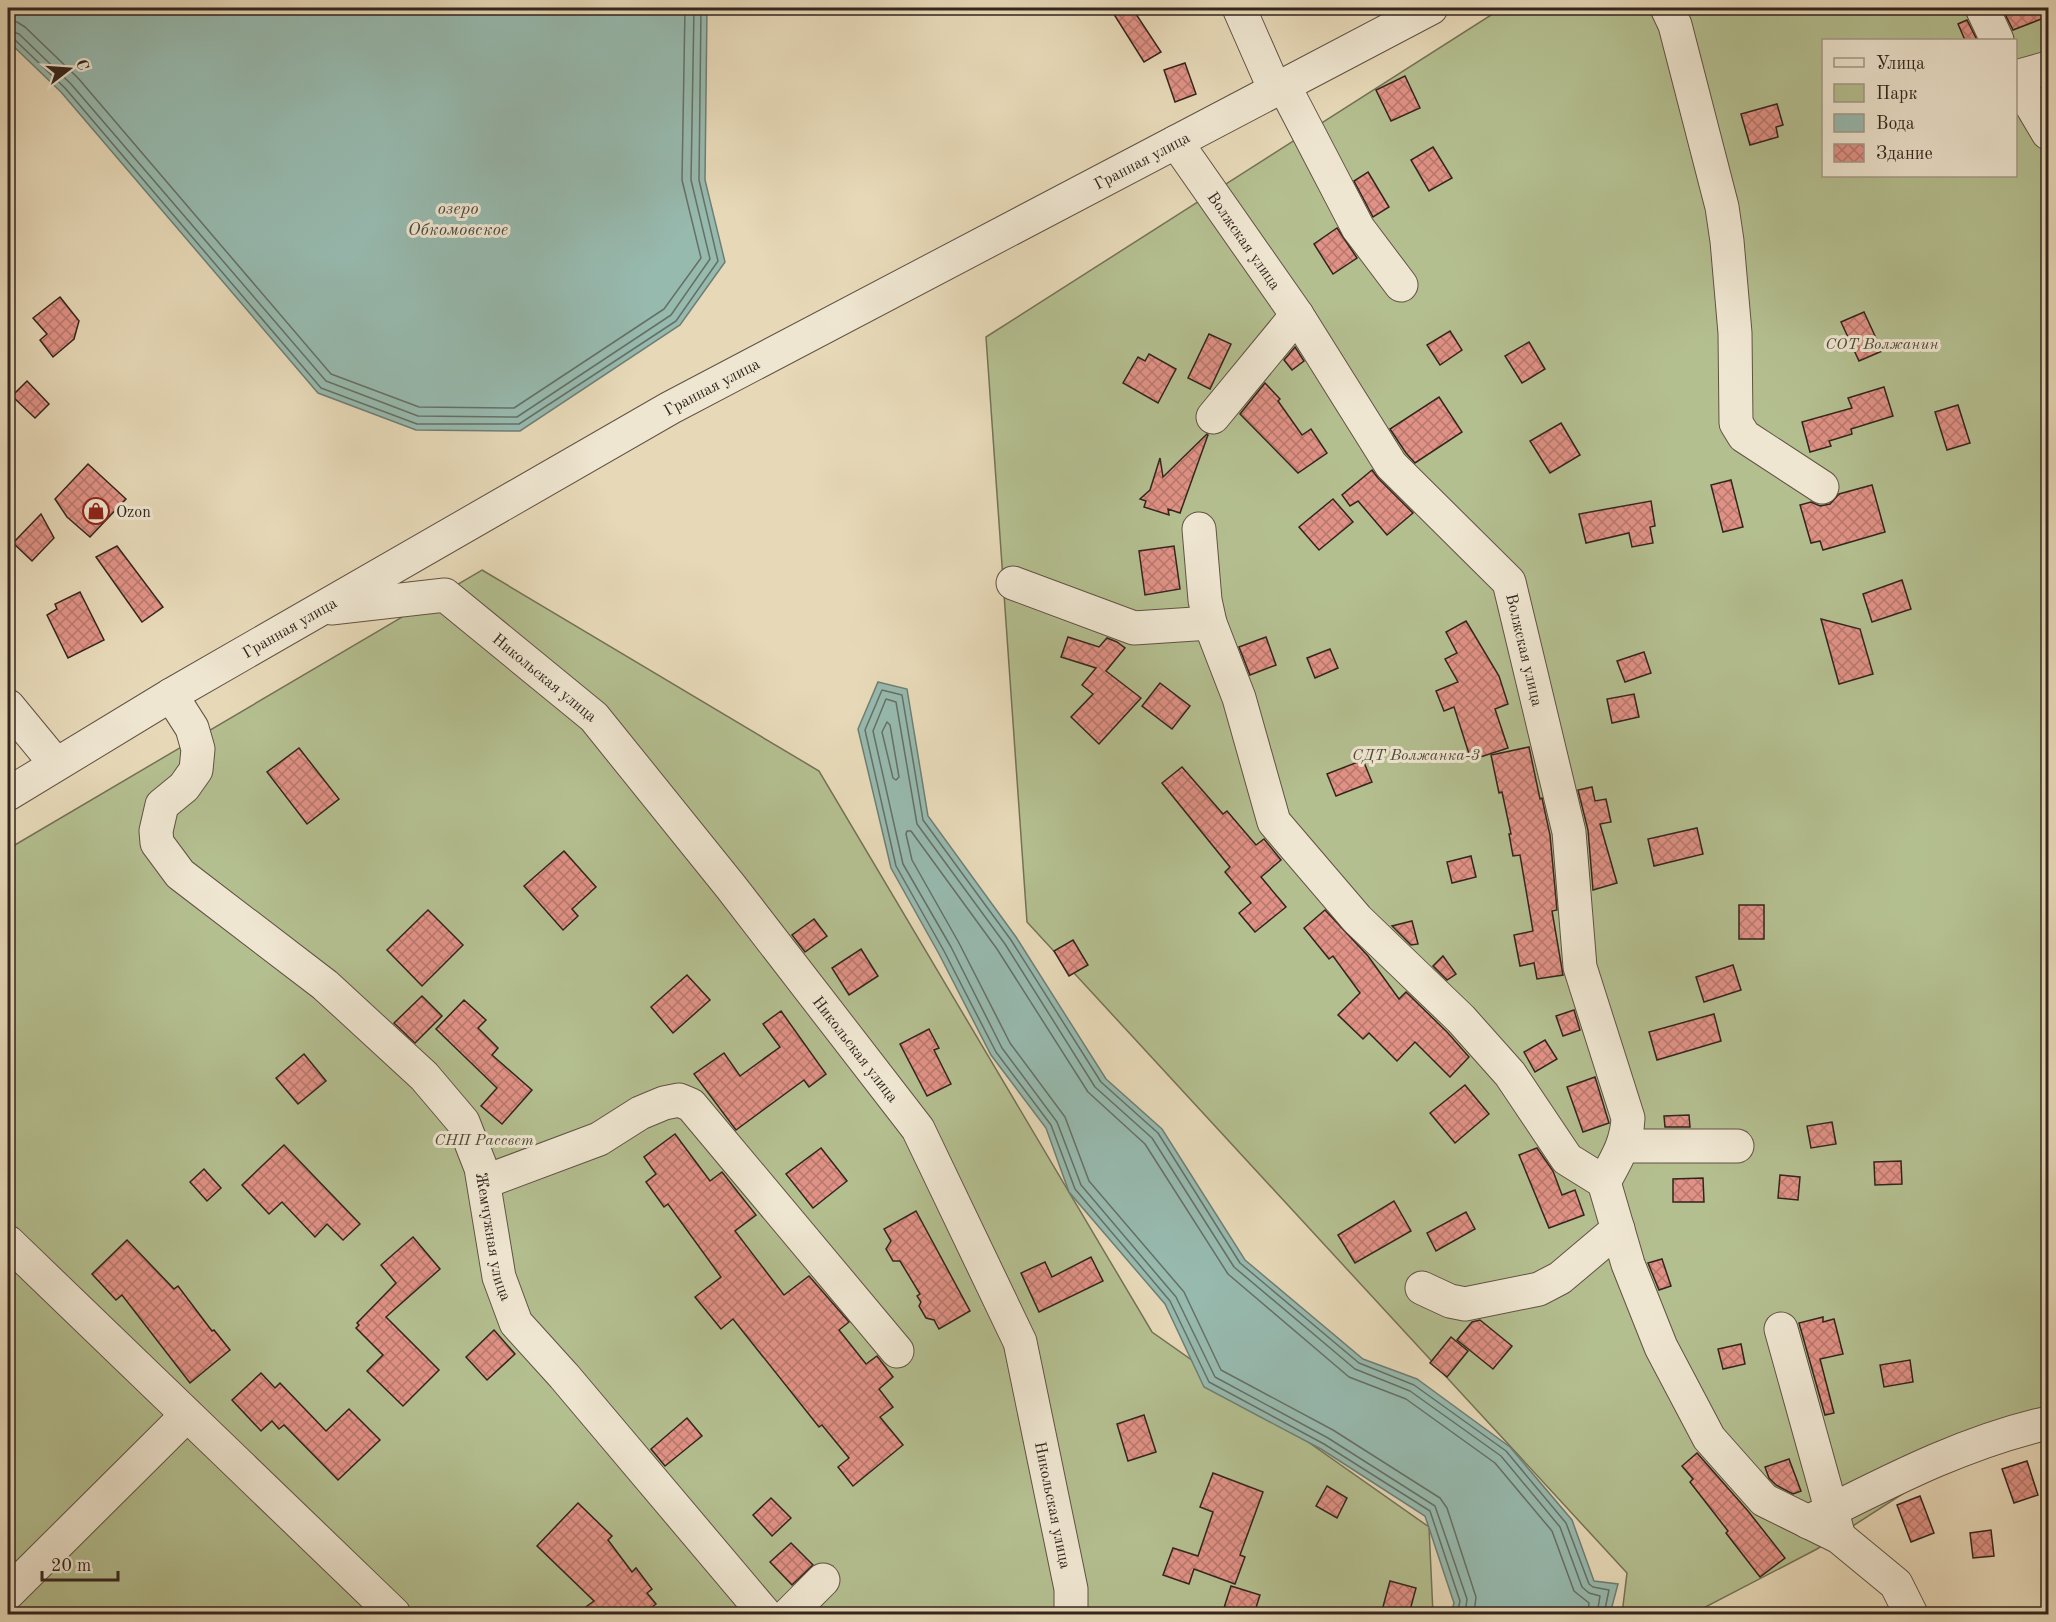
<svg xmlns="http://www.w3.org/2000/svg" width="2056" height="1622" font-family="'Old Standard TT',serif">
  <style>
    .green { fill: #b4bf90; stroke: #747256; stroke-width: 1.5; fill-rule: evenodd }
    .water { fill: #97baaf; stroke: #6f7e75; stroke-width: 1.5 }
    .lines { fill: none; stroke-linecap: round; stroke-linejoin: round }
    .shore { stroke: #657066; stroke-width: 1.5 }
    .building { fill: url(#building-cross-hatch); stroke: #33251d; stroke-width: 1.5 }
    .minor-casing { stroke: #605244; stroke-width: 35 }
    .minor { stroke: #efe6d1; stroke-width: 33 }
    .labels { text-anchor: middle; stroke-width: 6; stroke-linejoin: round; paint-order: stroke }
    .street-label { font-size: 16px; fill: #33251d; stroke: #efe6d1 }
    .park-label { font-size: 16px; font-style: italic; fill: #534c3a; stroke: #efe6d1 }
    .poi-label { font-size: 16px; fill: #33251d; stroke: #efe6d1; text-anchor: start }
    .water-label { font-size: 18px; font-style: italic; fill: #4c4a42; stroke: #efe6d1 }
  </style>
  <defs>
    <pattern id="building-cross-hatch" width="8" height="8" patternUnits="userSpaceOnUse" patternTransform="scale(1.5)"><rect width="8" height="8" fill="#e19286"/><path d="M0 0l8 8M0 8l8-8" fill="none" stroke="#b7776d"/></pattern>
  </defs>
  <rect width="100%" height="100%" fill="#e7d9b8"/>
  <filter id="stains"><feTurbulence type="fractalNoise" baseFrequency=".00333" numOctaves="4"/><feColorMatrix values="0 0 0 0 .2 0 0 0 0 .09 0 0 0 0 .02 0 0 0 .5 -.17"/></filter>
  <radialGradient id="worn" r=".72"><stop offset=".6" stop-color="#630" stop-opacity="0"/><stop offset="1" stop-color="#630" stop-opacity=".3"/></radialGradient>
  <g class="green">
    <path d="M1502,8H2048V1459L2033,1410L1817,1549L1692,1614H1622L1627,1573L1027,922L986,337ZM1824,40H2016V176H1824Z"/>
    <polygon points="482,570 819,771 1152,1332 1429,1527 1433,1614 8,1614 8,849"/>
  </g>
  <g class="water">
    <polygon points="8,8 707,8 705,180 725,262 680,325 520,431 416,430 318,393 61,92 8,41"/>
    <polygon points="878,682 907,689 928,816 1016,937 1106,1079 1162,1129 1245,1260 1363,1359 1417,1379 1510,1447 1572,1520 1594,1581 1618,1584 1610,1614 1451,1614 1454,1603 1425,1516 1321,1449 1204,1387 1165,1304 1069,1192 1046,1128 991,1055 939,954 891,868 858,729"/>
  </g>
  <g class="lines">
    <g class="shore">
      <polyline points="8,21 17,22 25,27 78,78 331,374 419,407 514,408 664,309 701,258 682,180 685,8"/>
      <polyline points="8,30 19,34 71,84 326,381 418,416 517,417 671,315 710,259 691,180 694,8"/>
      <polyline points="8,38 14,39 65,88 321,388 417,424 519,424 676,321 718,261 699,180 701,8"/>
      <polygon points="887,722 890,725 899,777 896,780 893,778 882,732"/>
      <polyline points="1457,1614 1460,1601 1430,1511 1324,1444 1209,1382 1170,1301 1075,1189 1051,1125 996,1052 944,951 896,866 865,730 882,690 902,695 923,820 1011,940 1101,1082 1158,1133 1240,1263 1359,1363 1414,1385 1506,1451 1566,1523 1589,1584 1593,1587 1609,1590 1604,1614"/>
      <polyline points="1465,1614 1467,1599 1435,1506 1328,1438 1215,1377 1176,1297 1081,1185 1057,1122 1002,1048 951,947 903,864 873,731 886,699 896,702 917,824 1005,944 1095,1087 1152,1138 1234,1267 1355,1369 1410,1391 1501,1456 1560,1527 1582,1587 1589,1593 1600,1596 1597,1614"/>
      <polyline points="1474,1614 1476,1597 1447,1508 1440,1498 1333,1430 1221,1370 1184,1292 1089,1181 1065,1117 1010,1043 959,943 912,860 906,834 907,831 911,831 997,949 1088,1092 1145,1144 1228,1274 1349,1377 1406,1399 1495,1463 1552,1531 1574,1591 1589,1603 1588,1614"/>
    </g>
  </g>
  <g class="building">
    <polygon points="1110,8 1132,8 1161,52 1144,62"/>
    <polygon points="2002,8 2049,8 2049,16 2013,30"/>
    <polygon points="1967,20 1977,40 1965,40 1958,24"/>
    <polygon points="1185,63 1196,94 1175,102 1164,70"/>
    <polygon points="1405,76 1420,108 1391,121 1376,90"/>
    <polygon points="1777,104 1783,125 1776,127 1778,137 1750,145 1741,114"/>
    <polygon points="1433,147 1452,178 1429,191 1411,160"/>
    <polygon points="1368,172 1389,207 1373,217 1354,181"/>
    <polygon points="1337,228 1357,258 1333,274 1314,244"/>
    <polygon points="60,297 79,321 74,339 53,357 40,340 47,334 33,318"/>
    <polygon points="1864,312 1882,351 1859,361 1841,322"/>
    <polygon points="1450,331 1462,350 1440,365 1427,345"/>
    <polygon points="1209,334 1231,344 1210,389 1188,378"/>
    <polygon points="1529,342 1545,369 1522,383 1505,356"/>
    <polygon points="1295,347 1304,361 1292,370 1284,360"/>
    <polygon points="1149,354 1176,369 1158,403 1123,383 1138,357 1145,361"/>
    <polygon points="27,381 49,404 35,418 12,396"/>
    <polygon points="1265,383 1280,399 1278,401 1302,435 1311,429 1327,453 1298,473 1240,414"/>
    <polygon points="1884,387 1893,416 1851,429 1852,434 1829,441 1831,446 1810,452 1802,422 1852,408 1848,398"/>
    <polygon points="1439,397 1462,432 1415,463 1406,453 1390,429"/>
    <polygon points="1958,405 1970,443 1947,450 1935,412"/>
    <polygon points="1561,423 1580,455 1550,473 1530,441"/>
    <polygon points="1207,434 1208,435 1180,513 1168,509 1169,515 1144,507 1146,501 1140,499 1150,490 1160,458 1163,477"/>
    <polygon points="88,464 126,499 90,537 67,517 55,499"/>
    <polygon points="1372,470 1378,478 1413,513 1387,535 1358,501 1350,506 1342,495"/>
    <polygon points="1731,480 1743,527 1723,532 1711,485"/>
    <polygon points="1872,485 1885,532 1823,550 1820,541 1811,543 1800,505 1811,502 1820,506 1830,504 1839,494"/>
    <polygon points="1333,499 1353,522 1319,550 1299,527"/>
    <polygon points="1651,501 1655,526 1650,527 1653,543 1632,547 1629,533 1586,543 1579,514"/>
    <polygon points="41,514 54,538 32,561 13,543"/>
    <polygon points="117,546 163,607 142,622 96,557"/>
    <polygon points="1174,546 1180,589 1145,595 1139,551"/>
    <polygon points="1902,580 1911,609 1872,622 1863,594"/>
    <polygon points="80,592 104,640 68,658 47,615 57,609 55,604"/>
    <polygon points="1821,619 1860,629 1873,674 1839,684"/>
    <polygon points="1466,621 1499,676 1508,704 1495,709 1508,748 1471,760 1454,707 1444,711 1436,691 1458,682 1445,659 1457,653 1446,632"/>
    <polygon points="1068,637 1099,647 1107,638 1117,642 1125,648 1106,671 1141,698 1099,744 1071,717 1093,694 1082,685 1096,668 1061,657"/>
    <polygon points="1266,637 1276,665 1250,675 1239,647"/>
    <polygon points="1330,649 1338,668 1315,678 1307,658"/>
    <polygon points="1644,652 1651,673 1625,682 1617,661"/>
    <polygon points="1160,683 1190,706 1172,729 1142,706"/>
    <polygon points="1634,694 1639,717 1612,723 1607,699"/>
    <polygon points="1529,747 1540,799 1542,798 1550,835 1557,910 1552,911 1563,975 1537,979 1534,963 1520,966 1514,935 1533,931 1520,855 1513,856 1509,834 1511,834 1502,792 1499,793 1491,755"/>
    <polygon points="299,748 339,799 307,824 267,772"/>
    <polygon points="1363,760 1372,782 1336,796 1327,774"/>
    <polygon points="1182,767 1223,814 1227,811 1256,845 1264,839 1281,860 1261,877 1286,907 1255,932 1239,913 1251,903 1225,872 1230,867 1162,783"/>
    <polygon points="1592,787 1595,801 1606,799 1611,822 1600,824 1617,883 1593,890 1588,830 1578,790"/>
    <polygon points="1697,828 1703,854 1654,866 1648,839"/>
    <polygon points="564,851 596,887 572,909 578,916 563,930 524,886"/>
    <polygon points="1471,856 1476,877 1452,883 1447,862"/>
    <rect x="1739" y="905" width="25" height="34"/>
    <polygon points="428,910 463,945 422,986 387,950"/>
    <polygon points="1325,910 1368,956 1399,999 1406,992 1447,1032 1469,1057 1450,1077 1415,1042 1397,1061 1369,1033 1363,1039 1338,1015 1360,993 1333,956 1329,959 1304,928"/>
    <polygon points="814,919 827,936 805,952 792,935"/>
    <polygon points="1412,921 1418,944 1411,945 1392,926"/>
    <polygon points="1073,940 1088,965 1069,976 1054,951"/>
    <polygon points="861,949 878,976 849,995 832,968"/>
    <polygon points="1443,956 1456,974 1447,980 1433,966"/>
    <polygon points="1733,965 1741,990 1704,1002 1696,977"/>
    <polygon points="687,975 710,1000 673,1033 651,1007"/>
    <polygon points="422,996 442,1016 415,1043 394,1023"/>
    <polygon points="464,1000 486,1020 478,1028 498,1048 492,1055 532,1090 502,1124 481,1106 497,1088 436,1029"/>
    <polygon points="1574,1010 1580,1030 1563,1036 1556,1016"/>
    <polygon points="781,1011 826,1074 809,1087 804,1080 736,1130 694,1074 724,1053 740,1076 780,1047 763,1024"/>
    <polygon points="1714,1014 1721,1041 1657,1060 1649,1032"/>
    <polygon points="929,1029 939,1048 934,1050 951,1084 927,1096 900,1044"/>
    <polygon points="1545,1040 1557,1059 1535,1072 1524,1052"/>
    <polygon points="304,1054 326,1081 298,1104 276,1078"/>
    <polygon points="1595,1077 1609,1123 1583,1132 1567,1087"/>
    <polygon points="1465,1085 1489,1114 1455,1143 1430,1113"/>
    <polygon points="1689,1115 1690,1127 1665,1127 1664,1116"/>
    <polygon points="1832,1122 1836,1144 1811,1148 1807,1126"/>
    <polygon points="675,1134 710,1181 722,1172 756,1215 735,1231 784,1295 809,1276 849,1322 839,1330 866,1364 877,1356 893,1377 879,1389 893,1407 880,1417 903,1445 853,1486 838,1467 849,1458 822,1425 819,1427 733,1319 721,1329 695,1297 721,1277 668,1204 664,1207 646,1182 656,1174 644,1157"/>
    <polygon points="284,1145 360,1224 343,1240 327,1224 315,1237 282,1202 269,1214 242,1185"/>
    <polygon points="821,1148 847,1181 813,1208 786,1174"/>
    <polygon points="1537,1148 1553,1171 1562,1195 1575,1190 1584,1215 1549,1228 1519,1155"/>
    <polygon points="1901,1161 1902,1184 1875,1185 1874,1162"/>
    <polygon points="204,1169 221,1188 207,1201 190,1182"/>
    <polygon points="1780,1175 1800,1177 1798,1200 1778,1198"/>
    <polygon points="1703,1178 1704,1202 1673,1202 1673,1179"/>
    <polygon points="1394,1201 1411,1231 1355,1263 1338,1235"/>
    <polygon points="916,1211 970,1311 939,1329 934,1320 926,1318 919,1306 921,1302 917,1296 920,1294 900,1261 893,1261 886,1249 891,1241 884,1229"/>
    <polygon points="1466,1212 1475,1229 1436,1251 1427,1233"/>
    <polygon points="413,1237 440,1269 386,1317 439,1370 403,1406 367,1371 383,1355 356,1328 359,1325 357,1323 396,1283 381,1265"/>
    <polygon points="127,1240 174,1289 178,1286 212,1331 214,1330 230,1350 190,1383 122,1295 116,1300 92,1274"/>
    <polygon points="1091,1257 1103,1281 1039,1312 1021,1273 1045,1262 1052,1277"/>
    <polygon points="1662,1259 1671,1286 1659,1290 1648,1263"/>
    <polygon points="1823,1317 1823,1322 1834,1319 1843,1354 1820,1359 1834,1413 1825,1415 1799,1323"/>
    <polygon points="1480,1320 1512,1346 1493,1369 1457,1340 1472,1322"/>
    <polygon points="494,1330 515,1354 487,1380 466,1357"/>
    <polygon points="1451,1337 1468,1351 1447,1377 1430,1363"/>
    <polygon points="1741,1344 1745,1364 1723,1369 1718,1349"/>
    <polygon points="1910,1360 1913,1382 1884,1387 1880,1365"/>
    <polygon points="261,1373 275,1388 280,1383 326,1431 349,1409 380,1440 338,1480 284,1425 279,1429 272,1421 261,1431 232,1400"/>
    <polygon points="1144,1415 1156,1452 1128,1461 1117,1424"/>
    <polygon points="687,1418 702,1436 665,1466 651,1449"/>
    <polygon points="1697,1453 1748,1511 1785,1558 1760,1577 1726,1533 1728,1531 1690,1482 1693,1479 1682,1466"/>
    <polygon points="1789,1459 1801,1491 1793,1494 1776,1485 1769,1478 1765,1467"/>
    <polygon points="2027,1461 2038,1495 2014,1503 2002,1469"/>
    <polygon points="1213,1473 1263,1492 1240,1555 1245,1557 1235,1584 1194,1569 1189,1584 1163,1575 1173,1548 1198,1556 1213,1512 1200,1507"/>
    <polygon points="1327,1486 1347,1498 1337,1518 1316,1506"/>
    <polygon points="1920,1496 1934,1533 1911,1542 1897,1505"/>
    <polygon points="771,1498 791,1518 772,1536 753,1515"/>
    <polygon points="578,1503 612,1536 608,1540 632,1572 636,1568 652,1589 647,1593 656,1604 643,1614 576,1614 594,1601 537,1546"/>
    <polygon points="1991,1530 1994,1556 1973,1558 1970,1533"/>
    <polygon points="791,1543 813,1565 792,1585 770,1562"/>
    <polygon points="1390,1581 1416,1588 1409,1614 1381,1614"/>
    <polygon points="1231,1586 1260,1595 1254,1614 1222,1614"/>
  </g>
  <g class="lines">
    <defs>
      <g id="minor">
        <polyline points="1239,8 1275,90"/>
        <polyline points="1667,8 1675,25 1722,207 1727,241 1735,333 1736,423 1744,436 1822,487"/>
        <polyline points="1982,8 1997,40"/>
        <polyline points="2016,77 2048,68"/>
        <polyline points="2016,79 2048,133"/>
        <polyline points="1284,86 1358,228 1401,285"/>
        <path id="s1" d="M1176,142L1297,315L1391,465L1509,582L1569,832L1580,967L1628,1118C1627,1143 1616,1160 1604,1182"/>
        <polyline points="1213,417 1297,315"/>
        <polyline points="1199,529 1205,600 1210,623 1239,698 1274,822 1357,919 1461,1019 1510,1074 1567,1159 1604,1182 1628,1264 1661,1347 1709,1438 1764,1500 1839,1537 1896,1584 1911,1614"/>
        <polyline points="1013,583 1134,628 1210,623"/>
        <path id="s2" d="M331,608L445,595L594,717L731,887L918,1129L1020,1342L1071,1589V1614"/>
        <path id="s3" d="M171,695L192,728L198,749L196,770L184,787L162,805L156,831L157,843L180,874L325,985L424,1076L463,1122L481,1168L499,1277L516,1323L564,1376L765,1614"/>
        <polyline points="8,706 55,763"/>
        <path id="s4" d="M8,794L171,695L670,408L1431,8"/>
        <polyline points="1624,1146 1737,1146"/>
        <polyline points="484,1182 599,1139 640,1113 664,1103 679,1100 691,1105 897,1351"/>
        <polyline points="8,1242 394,1614"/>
        <polyline points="1422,1288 1450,1301 1465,1304 1539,1289 1560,1278 1618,1229"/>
        <polyline points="1781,1329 1837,1530"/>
        <path d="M1808,1522C1886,1483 1963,1442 2048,1423"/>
        <polyline points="8,1593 187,1415"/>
        <polyline points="789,1614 823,1580"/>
      </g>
    </defs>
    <use href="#minor" class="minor-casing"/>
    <use href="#minor" class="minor"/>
  </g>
  <defs>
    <symbol id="shop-ring" viewBox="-11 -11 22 22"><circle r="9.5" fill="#efe6d1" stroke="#8f2418" stroke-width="1.5"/><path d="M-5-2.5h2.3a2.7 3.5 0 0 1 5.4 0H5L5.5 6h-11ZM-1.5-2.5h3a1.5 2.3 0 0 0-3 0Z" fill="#8f2418"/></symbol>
  </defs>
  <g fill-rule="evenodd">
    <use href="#shop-ring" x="81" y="496" width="30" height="30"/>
  </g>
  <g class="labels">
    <g class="street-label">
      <text dy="6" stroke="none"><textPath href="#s4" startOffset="1299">Гранная улица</textPath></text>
      <text dy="6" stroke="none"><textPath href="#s1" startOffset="120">Волжская улица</textPath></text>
      <text dy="6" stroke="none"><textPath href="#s4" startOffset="813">Гранная улица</textPath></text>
      <text dy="6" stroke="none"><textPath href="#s4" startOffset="327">Гранная улица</textPath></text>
      <text dy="6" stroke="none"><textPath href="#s1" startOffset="624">Волжская улица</textPath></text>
      <text dy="6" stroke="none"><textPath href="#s2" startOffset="244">Никольская улица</textPath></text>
      <text dy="6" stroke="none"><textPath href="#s2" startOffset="730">Никольская улица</textPath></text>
      <text dy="6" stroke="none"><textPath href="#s3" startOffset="705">Жемчужная улица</textPath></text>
      <text dy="6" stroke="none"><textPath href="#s2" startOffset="1234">Никольская улица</textPath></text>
    </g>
    <g class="park-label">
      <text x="1882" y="349">СОТ Волжанин</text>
      <text x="1416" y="760">СДТ Волжанка-3</text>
      <text x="484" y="1145">СНП Рассвет</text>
    </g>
    <g class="poi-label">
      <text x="116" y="517">Ozon</text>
    </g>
    <g class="water-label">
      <text x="458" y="214">озеро<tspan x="458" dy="21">Обкомовское</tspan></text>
    </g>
  </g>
  <rect width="2056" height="1622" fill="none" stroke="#e7d9b8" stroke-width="30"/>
  <rect x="9" y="9" width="2038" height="1604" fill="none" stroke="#33251d" stroke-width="3"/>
  <rect x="15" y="15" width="2026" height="1592" fill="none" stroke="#33251d" stroke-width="1.5"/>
  <rect x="1822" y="39" width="195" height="138" fill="#efe6d1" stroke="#a49989" stroke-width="1.5"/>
  <rect x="1834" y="58" width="30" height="9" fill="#efe6d1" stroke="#a49989" stroke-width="1.5"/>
  <text x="1876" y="69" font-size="18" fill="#33251d">Улица</text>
  <rect x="1834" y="84" width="30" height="18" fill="#b4bf90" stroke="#a49989" stroke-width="1.5"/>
  <text x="1876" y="99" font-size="18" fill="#33251d">Парк</text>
  <rect x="1834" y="114" width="30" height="18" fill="#97baaf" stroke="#a49989" stroke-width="1.5"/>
  <text x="1876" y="129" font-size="18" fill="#33251d">Вода</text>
  <rect x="1834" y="144" width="30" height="18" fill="url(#building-cross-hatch)" stroke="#a49989" stroke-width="1.5"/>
  <text x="1876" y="159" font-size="18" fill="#33251d">Здание</text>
  <g transform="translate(69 69) rotate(73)" stroke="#efe6d1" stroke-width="4.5" paint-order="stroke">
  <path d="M0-4.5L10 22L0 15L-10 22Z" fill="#33251d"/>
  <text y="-9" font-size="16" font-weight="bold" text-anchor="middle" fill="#33251d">С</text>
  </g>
  <path d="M42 1571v9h76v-9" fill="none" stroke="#33251d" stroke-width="3"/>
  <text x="51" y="1571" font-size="18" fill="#33251d" stroke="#efe6d1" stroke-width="4.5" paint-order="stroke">20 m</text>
  <rect width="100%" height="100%" filter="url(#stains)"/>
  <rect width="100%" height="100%" fill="url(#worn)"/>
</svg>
